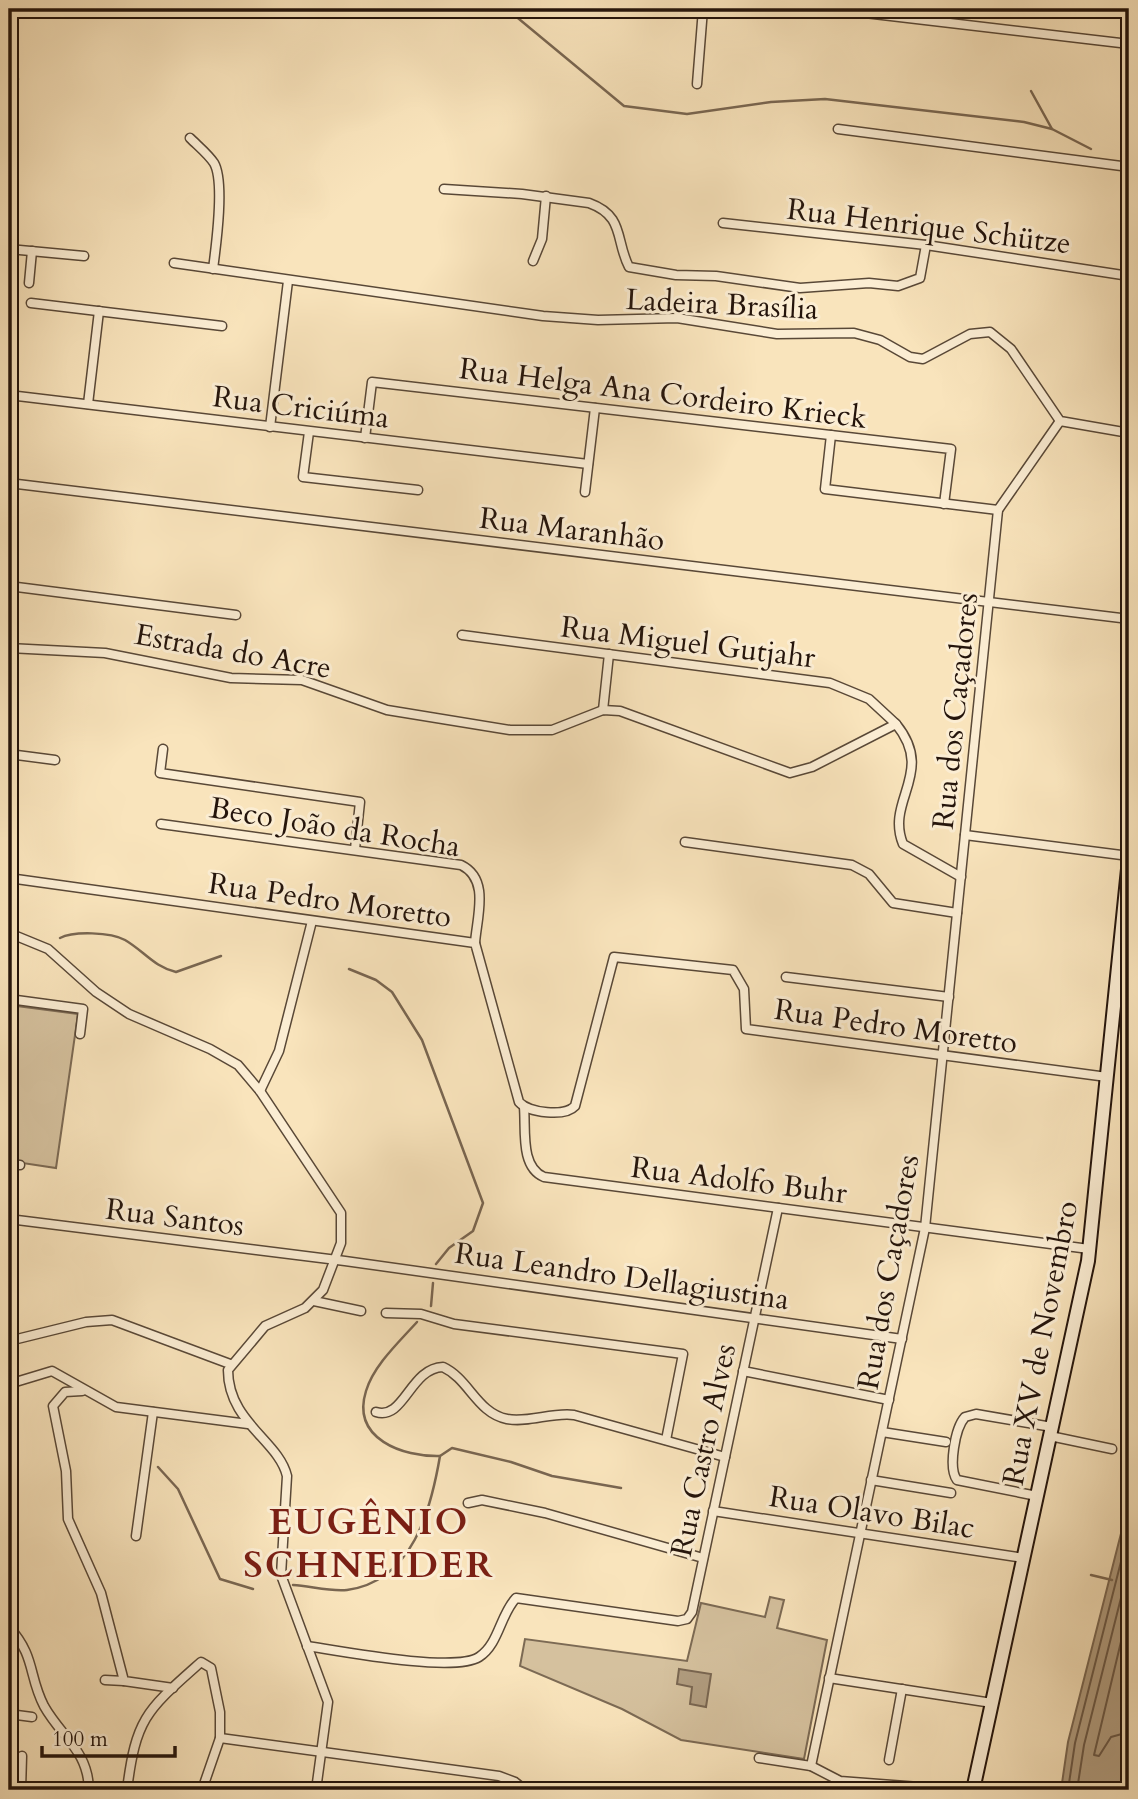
<svg xmlns="http://www.w3.org/2000/svg" width="1138" height="1799" font-family="Cardo,serif">
  <style>
    .green { fill: #d5c19e; stroke: #7c6a54; stroke-width: 2 }
    .water { fill: #b19d80; stroke: #796651; stroke-width: 2 }
    .lines { fill: none; stroke-linecap: round; stroke-linejoin: round }
    .shore { stroke: #6a5846; stroke-width: 2 }
    .stream { stroke: #796651; stroke-width: 2.5 }
    .minor-casing { stroke: #594837; stroke-width: 11 }
    .secondary-casing { stroke: #24140b; stroke-width: 16 }
    .minor { stroke: #fbedd3; stroke-width: 8 }
    .secondary { stroke: #fbedd3; stroke-width: 12 }
    .labels { text-anchor: middle; stroke-width: 6; stroke-linejoin: round; paint-order: stroke }
    .street-label { font-size: 30px; fill: #24140b; stroke: #fbedd3 }
    .district-label { font-size: 37px; font-weight: bold; letter-spacing: 2px; fill: #7a1f14; stroke: #fbedd3 }
  </style>
  <rect width="100%" height="100%" fill="#f9e4bc"/>
  <filter id="stains"><feTurbulence type="fractalNoise" baseFrequency=".00286" numOctaves="4"/><feColorMatrix values="0 0 0 0 .2 0 0 0 0 .09 0 0 0 0 .02 0 0 0 .5 -.17"/></filter>
  <radialGradient id="worn" r=".72"><stop offset=".6" stop-color="#630" stop-opacity="0"/><stop offset="1" stop-color="#630" stop-opacity=".3"/></radialGradient>
  <g class="green">
    <polygon points="9,1005 78,1014 56,1168 9,1161"/>
    <polygon points="770,1597 784,1600 777,1628 827,1640 804,1759 681,1740 622,1709 520,1666 525,1639 687,1661 701,1603 765,1617"/>
  </g>
  <g class="water">
    <polygon points="1129,1502 1129,1744 1119,1790 1061,1790 1068,1742"/>
    <polygon points="679,1669 711,1674 706,1707 690,1704 692,1687 677,1684"/>
  </g>
  <g class="lines">
    <g class="shore">
      <polyline points="1129,1608 1094,1755 1099,1756 1111,1737 1129,1732"/>
      <polyline points="1068,1790 1075,1743 1129,1530"/>
      <polyline points="1077,1790 1084,1745 1129,1566"/>
    </g>
    <g class="stream">
      <polyline points="507,9 624,106 687,114 771,102 825,99 1024,122 1052,129"/>
      <polyline points="9,60 18,79"/>
      <polyline points="1031,91 1052,129 1091,149"/>
      <path d="M60,938C73,931 111,932 125,940C144,951 154,967 176,972L221,956"/>
      <polyline points="349,969 376,980 392,992 422,1040 483,1203 473,1231 449,1248 436,1264"/>
      <polyline points="431,1306 433,1283"/>
      <path d="M417,1322C399,1342 374,1365 366,1391C351,1439 403,1457 440,1456"/>
      <polyline points="158,1467 178,1489 220,1579 253,1589"/>
      <polyline points="1091,1575 1112,1580"/>
      <path d="M293,1585C310,1586 331,1592 347,1590C413,1581 431,1509 440,1456L452,1448L511,1462L552,1476L621,1488"/>
    </g>
    <defs>
      <g id="minor">
        <polyline points="831,9 1129,44"/>
        <polyline points="697,84 703,9"/>
        <polyline points="838,129 1129,167"/>
        <path d="M190,138C198,146 208,154 214,163C225,182 216,246 213,269"/>
        <path d="M444,189L522,194L589,203C625,216 615,240 629,267L676,275L716,276L800,288L869,283L898,286L920,278L926,245"/>
        <polyline points="723,223 926,245 1129,276"/>
        <polyline points="9,249 84,256"/>
        <polyline points="533,261 542,239 546,196"/>
        <polyline points="174,263 543,316 598,320 677,318 777,334 854,333 880,340 910,357 923,359 970,334 990,332 1011,349 1060,421 1129,433"/>
        <polyline points="29,283 32,251"/>
        <polyline points="31,303 222,326"/>
        <polyline points="9,395 588,464"/>
        <polyline points="88,404 99,311"/>
        <polyline points="270,427 288,281"/>
        <polyline points="309,432 303,477 418,490"/>
        <polyline points="831,435 825,489 998,510"/>
        <polyline points="365,438 372,382 951,449 944,504"/>
        <polyline points="9,483 1129,619"/>
        <polyline points="585,492 595,408"/>
        <polyline points="9,586 236,615"/>
        <polyline points="462,635 830,683 869,699 896,724"/>
        <path d="M9,648L105,653L231,678L302,680L387,710L510,730H552L603,710L620,711L790,773L812,767L896,724C936,773 885,800 903,844L961,877"/>
        <polyline points="603,710 609,654"/>
        <polyline points="163,749 160,773 360,802 355,849"/>
        <polyline points="9,754 55,760"/>
        <path d="M161,824L461,865C490,879 477,916 475,943"/>
        <polyline points="965,835 1129,856"/>
        <polyline points="685,842 852,865 869,874 893,903 957,913"/>
        <path d="M9,878L475,943L519,1102C529,1113 565,1117 575,1106L614,957L733,970L744,989L746,1029L1107,1077"/>
        <path d="M9,933L48,949L96,992L129,1014L210,1049L238,1065L260,1091L341,1213V1243L323,1290L305,1308L265,1326L228,1370C228,1422 279,1441 287,1476L281,1575L328,1702L316,1790"/>
        <polyline points="786,977 949,997"/>
        <polyline points="9,999 83,1009 80,1034"/>
        <polyline points="260,1091 279,1051 312,921"/>
        <path d="M524,1107C526,1130 520,1167 544,1177L1089,1249"/>
        <polyline points="9,1164 20,1165"/>
        <polyline points="9,1219 345,1261 902,1339"/>
        <polyline points="314,1301 361,1311"/>
        <polyline points="386,1313 421,1314 454,1324 683,1354 666,1440"/>
        <polyline points="9,1341 86,1322 112,1320 230,1364"/>
        <polyline points="743,1371 889,1400"/>
        <polyline points="9,1384 52,1371 116,1407 248,1424"/>
        <polyline points="82,1391 65,1392 53,1406 66,1471 68,1519 101,1593 124,1681 173,1688"/>
        <path d="M376,1412C404,1421 410,1368 443,1367C469,1379 477,1413 507,1419C529,1423 552,1412 574,1415L725,1457"/>
        <polyline points="882,1432 946,1442"/>
        <polyline points="1050,1436 1112,1449"/>
        <polyline points="871,1480 951,1493"/>
        <path d="M1037,1496L957,1480C948,1468 955,1428 965,1417L976,1414L1052,1427"/>
        <polyline points="468,1503 482,1500 545,1513 703,1558"/>
        <polyline points="713,1511 1024,1558"/>
        <polyline points="136,1536 153,1412"/>
        <path d="M9,1627C36,1657 28,1675 44,1706C62,1738 88,1750 89,1790"/>
        <path d="M307,1646C340,1651 454,1673 479,1657C499,1644 500,1615 516,1598L678,1621L687,1619L692,1612L778,1208"/>
        <polyline points="829,1678 992,1703"/>
        <polyline points="105,1680 124,1681"/>
        <polyline points="9,1714 32,1717"/>
        <polyline points="220,1738 499,1776 515,1782 525,1790"/>
        <polyline points="759,1758 811,1766 840,1781 959,1790"/>
        <polyline points="889,1760 902,1689"/>
        <polyline points="811,1766 925,1228 998,510 1060,421"/>
        <polyline points="21,1790 22,1756"/>
        <path d="M127,1790C136,1717 147,1710 201,1662L211,1668L220,1712V1738L202,1790"/>
      </g>
      <polyline id="secondary" points="973,1790 1088,1261 1129,859"/>
    </defs>
    <use href="#minor" class="minor-casing"/>
    <use href="#secondary" class="secondary-casing"/>
    <use href="#minor" class="minor"/>
    <use href="#secondary" class="secondary"/>
  </g>
  <g class="labels">
    <g class="street-label">
      <text transform="translate(929 226) rotate(7)" y="10">Rua Henrique Schütze</text>
      <text transform="translate(722 304) rotate(3)" y="10">Ladeira Brasília</text>
      <text transform="translate(663 393) rotate(7)" y="10">Rua Helga Ana Cordeiro Krieck</text>
      <text transform="translate(301 407) rotate(7)" y="10">Rua Criciúma</text>
      <text transform="translate(572 529) rotate(7)" y="10">Rua Maranhão</text>
      <text transform="translate(688 642) rotate(7)" y="10">Rua Miguel Gutjahr</text>
      <text transform="translate(233 651) rotate(10)" y="10">Estrada do Acre</text>
      <text transform="translate(955 711) rotate(-84)" y="10">Rua dos Caçadores</text>
      <text transform="translate(335 827) rotate(9)" y="10">Beco João da Rocha</text>
      <text transform="translate(330 900) rotate(8)" y="10">Rua Pedro Moretto</text>
      <text transform="translate(896 1026) rotate(8)" y="10">Rua Pedro Moretto</text>
      <text transform="translate(739 1180) rotate(7)" y="10">Rua Adolfo Buhr</text>
      <text transform="translate(175 1217) rotate(7)" y="10">Rua Santos</text>
      <text transform="translate(888 1272) rotate(-80)" y="10">Rua dos Caçadores</text>
      <text transform="translate(622 1276) rotate(8)" y="10">Rua Leandro Dellagiustina</text>
      <text transform="translate(1040 1343) rotate(-79)" y="10">Rua XV de Novembro</text>
      <text transform="translate(703 1450) rotate(-78)" y="10">Rua Castro Alves</text>
      <text transform="translate(872 1512) rotate(9)" y="10">Rua Olavo Bilac</text>
    </g>
    <g class="district-label">
      <text x="369" y="1534">EUGÊNIO<tspan x="369" dy="43">SCHNEIDER</tspan></text>
    </g>
  </g>
  <rect width="1138" height="1799" fill="none" stroke="#f9e4bc" stroke-width="35"/>
  <rect x="10" y="10" width="1117" height="1778" fill="none" stroke="#24140b" stroke-width="3.5"/>
  <rect x="18" y="18" width="1103" height="1764" fill="none" stroke="#24140b" stroke-width="2"/>
  <path d="M42 1746v10h133v-10" fill="none" stroke="#24140b" stroke-width="3.5"/>
  <text x="52" y="1746" font-size="21" fill="#24140b" stroke="#fbedd3" stroke-width="5" paint-order="stroke">100 m</text>
  <rect width="100%" height="100%" filter="url(#stains)"/>
  <rect width="100%" height="100%" fill="url(#worn)"/>
</svg>
